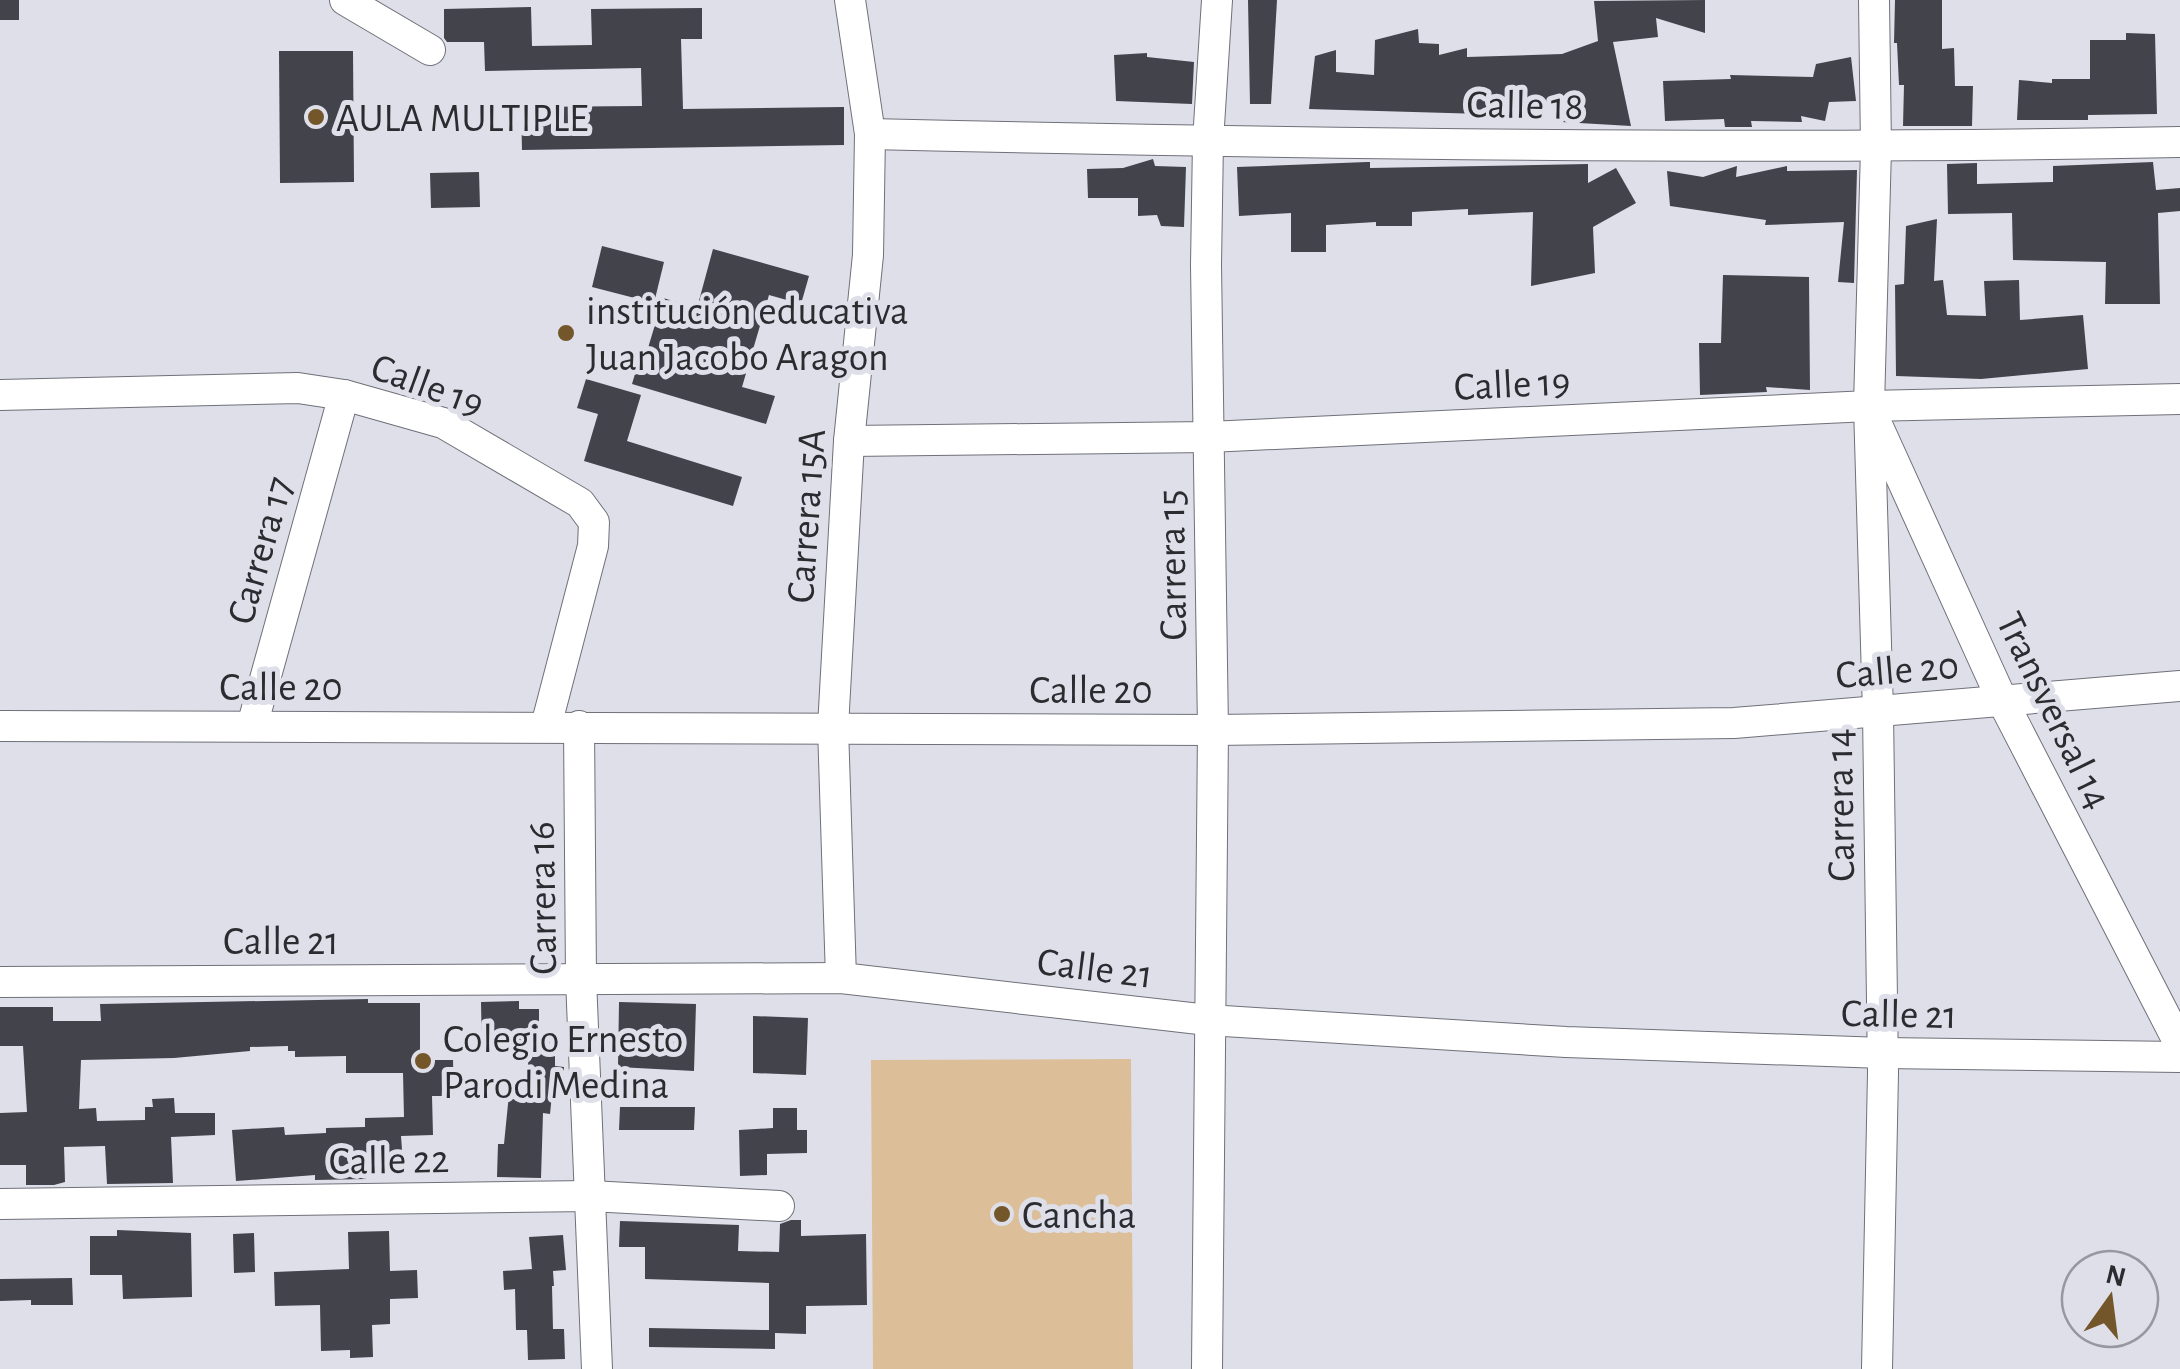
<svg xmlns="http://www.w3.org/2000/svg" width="2180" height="1369" font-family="'Alegreya Sans',sans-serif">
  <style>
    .green { fill: #dcbf98 }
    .building { fill: #42434b }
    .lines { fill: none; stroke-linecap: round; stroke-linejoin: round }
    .minor-casing { stroke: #6f7079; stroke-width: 32 }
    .minor { stroke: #fff; stroke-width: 30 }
    .poi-dot { fill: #73562a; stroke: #dedfe9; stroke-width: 4 }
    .labels { text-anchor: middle; stroke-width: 10; stroke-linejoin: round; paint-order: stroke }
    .street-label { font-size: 40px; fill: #2b2c30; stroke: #dedfe9 }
    .poi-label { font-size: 40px; fill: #2b2c30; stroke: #dedfe9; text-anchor: start }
  </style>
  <rect width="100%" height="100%" fill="#dedfe9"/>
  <polygon class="green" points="1131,1059 1133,1369 873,1369 871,1060"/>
  <g class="building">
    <rect x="0" y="0" width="19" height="20"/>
    <polygon points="1248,0 1277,0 1271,104 1250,104"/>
    <polygon points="1705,0 1705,33 1656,18 1658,37 1613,42 1631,126 1562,122 1561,101 1523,104 1520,119 1483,118 1483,114 1309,109 1315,56 1336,50 1336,72 1374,75 1375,40 1418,29 1419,43 1439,44 1439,55 1467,48 1467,57 1562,54 1598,41 1594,1"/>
    <polygon points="1895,0 1942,0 1942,49 1954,48 1955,86 1973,86 1972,126 1903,126 1904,85 1899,85 1897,43 1894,43"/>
    <polygon points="531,7 532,46 592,45 591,9 702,8 702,39 681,39 683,109 844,107 844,145 522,150 521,107 642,106 641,68 485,71 484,42 447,42 444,38 444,9"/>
    <polygon points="2126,33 2155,34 2157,114 2088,115 2088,120 2017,120 2019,80 2052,83 2052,79 2090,79 2090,40 2126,40"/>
    <polygon points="279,51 353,51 354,182 280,183"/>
    <polygon points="1147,53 1147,57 1194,62 1192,104 1116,101 1114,55"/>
    <polygon points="1851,57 1856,101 1829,102 1825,121 1801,116 1802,122 1751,121 1752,127 1725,127 1724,119 1665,121 1663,81 1731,79 1730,75 1813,77 1816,64"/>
    <polygon points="1153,159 1155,166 1186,167 1184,227 1161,226 1157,215 1138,216 1138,198 1088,198 1087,169 1123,168"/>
    <polygon points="1367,162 1370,162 1370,168 1588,164 1588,183 1616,168 1636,203 1593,227 1595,273 1531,286 1533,212 1468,215 1468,209 1412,212 1412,226 1376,226 1376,222 1326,225 1326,252 1291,252 1291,213 1239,216 1237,167"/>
    <polygon points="2153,162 2156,190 2180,188 2180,211 2158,213 2160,304 2105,304 2106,262 2013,260 2012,213 1948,214 1947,164 1977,163 1977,184 2053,182 2053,166"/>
    <polygon points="1737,166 1736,177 1787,166 1787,171 1857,170 1854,283 1838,282 1844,222 1765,225 1766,220 1670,206 1667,171 1703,177"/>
    <polygon points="479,172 480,207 431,208 430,173"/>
    <polygon points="1937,219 1934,281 1943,280 1947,315 1986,316 1984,281 2019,280 2020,320 2083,315 2088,369 1981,379 1896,376 1895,285 1904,284 1906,226"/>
    <polygon points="602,246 664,262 654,303 592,287"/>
    <polygon points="713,249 809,276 801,304 769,295 742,387 775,396 766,424 632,384 640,357 645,358 663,298 697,308"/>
    <polygon points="1723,275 1809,277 1810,390 1766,387 1767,392 1700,395 1699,343 1721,343"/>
    <polygon points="586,379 641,395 627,441 742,477 733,506 584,461 598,414 577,408"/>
    <polygon points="368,999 368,1003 420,1003 420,1060 453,1060 454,1096 432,1096 433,1135 401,1136 403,1164 365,1166 366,1179 315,1180 315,1175 236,1181 232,1130 284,1127 285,1135 326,1133 326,1128 365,1127 365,1118 404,1117 403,1073 346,1073 346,1056 295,1057 295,1051 288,1051 288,1046 250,1047 250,1051 174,1058 81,1060 79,1109 96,1108 97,1121 145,1120 145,1107 153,1107 152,1099 174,1098 175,1113 215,1113 215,1135 171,1137 173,1183 107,1184 105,1146 64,1147 65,1182 54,1185 26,1185 26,1165 0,1165 0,1113 27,1112 23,1046 0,1046 0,1007 53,1007 53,1021 101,1021 100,1004"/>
    <polygon points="519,1001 519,1009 539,1009 539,1033 555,1033 555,1066 564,1067 561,1095 552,1094 550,1114 543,1113 541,1178 497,1177 498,1144 504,1144 509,1094 525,1096 529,1054 482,1053 481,1002"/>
    <polygon points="619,1002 696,1004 694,1071 618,1067"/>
    <polygon points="753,1016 808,1018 806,1075 753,1073"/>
    <polygon points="620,1107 695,1107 694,1130 619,1130"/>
    <polygon points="773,1108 797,1108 797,1130 807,1130 807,1153 767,1154 767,1175 740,1176 739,1130 773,1128"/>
    <polygon points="791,1220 801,1220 801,1236 866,1234 867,1305 806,1306 806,1334 775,1333 775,1349 649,1347 649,1328 769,1330 769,1283 645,1279 645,1247 619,1247 620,1221 739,1225 738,1251 779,1252 780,1224"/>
    <polygon points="117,1230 191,1233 192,1297 123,1299 122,1275 90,1275 90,1236 117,1236"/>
    <polygon points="389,1231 390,1271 417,1270 418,1298 390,1299 390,1324 372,1325 373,1357 350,1358 350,1350 321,1351 320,1305 275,1306 274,1272 349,1269 348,1232"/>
    <polygon points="254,1233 255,1272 234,1273 233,1234"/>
    <polygon points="563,1235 566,1270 553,1271 554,1286 552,1286 553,1329 564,1329 565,1359 528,1360 527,1330 516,1330 515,1289 504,1290 503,1271 532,1269 529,1237"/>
    <polygon points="72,1278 73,1305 31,1305 31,1300 0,1301 0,1279"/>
  </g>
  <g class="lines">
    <defs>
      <g id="minor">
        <polyline points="345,0 430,50"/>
        <polyline points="1874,0 1876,148 1869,406 1878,712 1883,1073 1877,1369"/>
        <path d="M870,134C1307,144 1743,150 2180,142"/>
        <polyline points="0,395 298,388 344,395 443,423 580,503 594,522 593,546 546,726"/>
        <polyline points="1874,418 2002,700 2180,1045"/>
        <polyline points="849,441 1209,437 1869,406 2180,399"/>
        <polyline points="0,726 1213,730 1734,723 2180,686"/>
        <polyline points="252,726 344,395"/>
        <polyline points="579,726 581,979 597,1369"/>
        <polyline points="841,978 833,727 849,441 868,255 870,134 850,0"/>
        <polyline points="0,982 841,978 1208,1020 1566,1042 1883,1053 2180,1057"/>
        <polyline points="0,1204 590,1196 779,1206"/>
        <polyline points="1207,1369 1213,730 1206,265 1208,141 1217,0"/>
      </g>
    </defs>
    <use href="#minor" class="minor-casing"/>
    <use href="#minor" class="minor"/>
  </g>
  <g class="poi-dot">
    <circle cx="316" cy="117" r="10"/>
    <circle cx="566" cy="333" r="10"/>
    <circle cx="423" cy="1061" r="10"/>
    <circle cx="1002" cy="1214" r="10"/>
  </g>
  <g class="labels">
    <g class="street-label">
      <text transform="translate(1525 104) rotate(1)" y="14">Calle 18</text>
      <text transform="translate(1512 383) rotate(-3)" y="14">Calle 19</text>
      <text transform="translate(428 384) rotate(20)" y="14">Calle 19</text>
      <text transform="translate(805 516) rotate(-86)" y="14">Carrera 15A</text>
      <text transform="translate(259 550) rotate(-74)" y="14">Carrera 17</text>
      <text transform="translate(1171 565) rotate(-91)" y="14">Carrera 15</text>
      <text transform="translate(1897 669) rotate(-5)" y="14">Calle 20</text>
      <text x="281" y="700">Calle 20</text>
      <text x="1091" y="703">Calle 20</text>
      <text transform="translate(2055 710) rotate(64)" y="14">Transversal 14</text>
      <text transform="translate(1839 805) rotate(-91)" y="14">Carrera 14</text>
      <text transform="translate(541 898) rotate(-91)" y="14">Carrera 16</text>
      <text x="281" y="954">Calle 21</text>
      <text transform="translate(1095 967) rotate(7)" y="14">Calle 21</text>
      <text transform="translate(1899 1013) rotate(1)" y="14">Calle 21</text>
      <text transform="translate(389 1159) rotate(-1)" y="14">Calle 22</text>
    </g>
    <g class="poi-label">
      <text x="336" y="131">AULA MULTIPLE</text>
      <text x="586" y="324">institución educativa<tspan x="586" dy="46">Juan Jacobo Aragon</tspan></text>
      <text x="443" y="1052">Colegio Ernesto<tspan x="443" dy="46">Parodi Medina</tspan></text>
      <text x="1022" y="1228">Cancha</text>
    </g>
  </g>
  <g transform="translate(2110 1299) rotate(14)"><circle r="48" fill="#dedfe9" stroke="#96979f" stroke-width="2.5"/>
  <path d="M0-8L18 38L0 25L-18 38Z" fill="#73562a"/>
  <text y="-15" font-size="28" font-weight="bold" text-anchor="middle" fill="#2b2c30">N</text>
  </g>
</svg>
